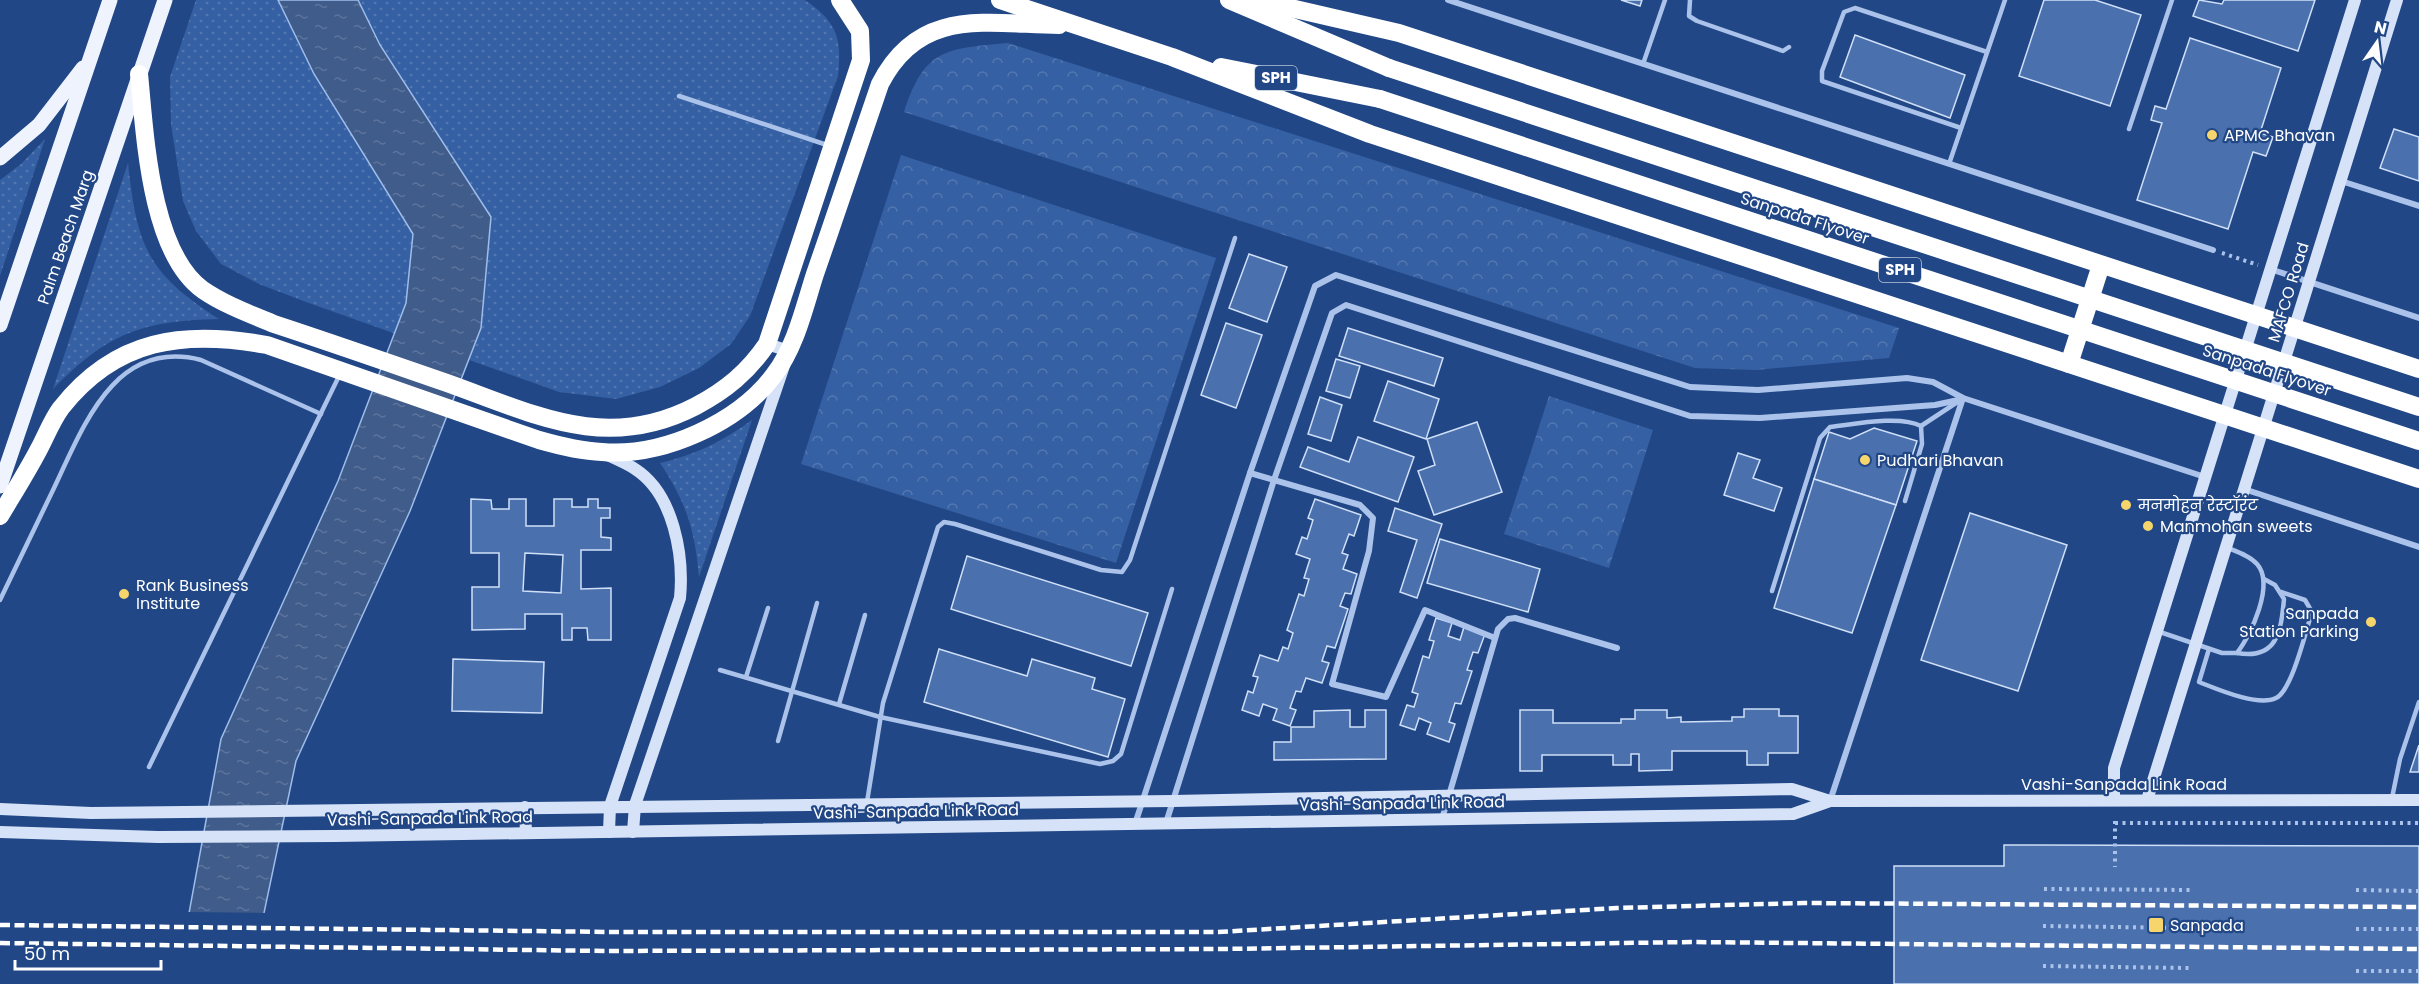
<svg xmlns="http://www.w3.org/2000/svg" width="2419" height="984" font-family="Poppins,'Noto Sans Devanagari',sans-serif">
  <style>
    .grass { fill: url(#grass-dots) }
    .park { fill: url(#park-crowns) }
    .water { fill: url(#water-ripples); stroke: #9ebdeb; stroke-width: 1.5 }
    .pier { fill: #214786 }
    .building { fill: #4a70ae; stroke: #cfdff7; stroke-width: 1.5; fill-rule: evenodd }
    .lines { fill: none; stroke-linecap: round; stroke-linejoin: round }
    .path { stroke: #abc3ea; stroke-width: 4; stroke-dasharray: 3 4.5; stroke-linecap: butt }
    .lane { stroke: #abc3ea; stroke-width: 4.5 }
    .street { stroke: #abc3ea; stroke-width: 6 }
    .secondary { stroke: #d6e2f8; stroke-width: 12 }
    .primary { stroke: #eef3fe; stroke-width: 15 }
    .highway { stroke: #fff; stroke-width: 18 }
    .rail { stroke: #fff; stroke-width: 4.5; stroke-dasharray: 10 4.5; stroke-linecap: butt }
    .highway-bridge { stroke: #fff; stroke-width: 18 }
    .poi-dot { fill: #f6d66c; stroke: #214786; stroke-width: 2 }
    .labels { text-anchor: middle; stroke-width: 4.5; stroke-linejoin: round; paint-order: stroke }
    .shield { fill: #214786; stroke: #bcc8db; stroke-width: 1.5 }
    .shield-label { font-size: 15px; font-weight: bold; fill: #fff }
    .poi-label { font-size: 16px; fill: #fff; stroke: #214786; text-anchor: start }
    .street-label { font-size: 16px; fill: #fff; stroke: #214786 }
  </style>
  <defs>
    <pattern id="grass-dots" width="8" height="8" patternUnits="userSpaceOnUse" patternTransform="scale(1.5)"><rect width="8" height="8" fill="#3560a3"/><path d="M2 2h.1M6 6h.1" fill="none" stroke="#5378b1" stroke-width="1.8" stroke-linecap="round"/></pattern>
    <pattern id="park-crowns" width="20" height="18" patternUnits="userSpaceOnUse" patternTransform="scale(1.5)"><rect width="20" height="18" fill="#3560a3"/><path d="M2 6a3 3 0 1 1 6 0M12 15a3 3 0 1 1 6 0" fill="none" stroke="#5378b1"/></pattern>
    <pattern id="water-ripples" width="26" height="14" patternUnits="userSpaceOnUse" patternTransform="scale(1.5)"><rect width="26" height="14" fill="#405c8a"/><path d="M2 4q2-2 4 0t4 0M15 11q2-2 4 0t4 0" fill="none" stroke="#5d749c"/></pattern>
  </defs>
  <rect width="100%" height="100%" fill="#214786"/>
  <g class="grass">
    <path d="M196,0H805C837,22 842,38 838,76L750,316L731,344L699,368L660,387L616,399L559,392L306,302L259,284L221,264L196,231L183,201L171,124L170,77Z"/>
    <polygon points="45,139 0,276 0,180 21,164"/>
    <path d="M128,163C137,246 147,273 219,319C141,321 108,333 53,389Z"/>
    <path d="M752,420L699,577C695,530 686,502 660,463C695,455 723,441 752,420Z"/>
  </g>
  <g class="park">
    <path d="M1008,43L1899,328L1889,358L1756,370L1695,368L904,112C925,48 945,49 1008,43Z"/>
    <polygon points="901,155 1216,258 1116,563 801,464"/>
    <polygon points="1549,396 1653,430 1609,568 1504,534"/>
  </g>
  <polygon class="water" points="278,0 358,0 380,45 491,217 481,328 410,511 296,761 249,984 176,984 221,739 338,481 406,303 413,234 314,74"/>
  <polygon class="pier" points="186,912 267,913 252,984 173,984"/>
  <g class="building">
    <polygon points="1621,0 1642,0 1640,6"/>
    <polygon points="2044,0 2095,0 2141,15 2110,106 2019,76"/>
    <polygon points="2199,0 2222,4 2224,0 2315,0 2298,51 2193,16"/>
    <polygon points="1855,35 1965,75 1950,118 1840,77"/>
    <polygon points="2190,38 2281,68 2260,133 2273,137 2266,156 2253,152 2228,229 2137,200 2162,123 2151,120 2155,106 2166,109"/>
    <polygon points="2394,129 2419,137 2419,181 2380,168"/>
    <polygon points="1249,254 1287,267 1267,322 1229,308"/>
    <polygon points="1226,323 1262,335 1236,408 1201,395"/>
    <polygon points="1348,328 1443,358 1434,386 1339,356"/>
    <polygon points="1336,359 1360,366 1350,398 1326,391"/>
    <polygon points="1388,381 1439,399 1426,439 1374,421"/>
    <polygon points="1320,397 1342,405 1331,441 1308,434"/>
    <polygon points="1477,422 1502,492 1434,515 1418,471 1435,465 1427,439"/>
    <polygon points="1874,428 1917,441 1896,505 1814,479 1829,432 1850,439"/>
    <polygon points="1358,437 1414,457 1398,502 1300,467 1308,447 1349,462"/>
    <polygon points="1738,453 1760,460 1753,478 1782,488 1774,511 1724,495"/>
    <polygon points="1814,479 1896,505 1852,633 1774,608"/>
    <path d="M471,499L491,500L492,509H509V499H526V526H554V499H572V507H588V499H598V508H610V518H601V537L611,538V550H581V589L611,588V640H588L587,628H572V640H562V614H525V629L472,630V587H499V553H471ZM525,553L563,555L561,593L523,591Z"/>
    <polygon points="1315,499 1361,515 1354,536 1349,534 1342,553 1348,555 1343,569 1357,574 1351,594 1345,593 1340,606 1348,609 1335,648 1327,646 1322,661 1329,663 1322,683 1306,678 1301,692 1296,691 1290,708 1296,710 1290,726 1273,720 1277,709 1263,704 1259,716 1242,710 1248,691 1253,693 1258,677 1253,676 1260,655 1278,661 1283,647 1288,649 1293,633 1287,630 1299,594 1304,596 1309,579 1304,578 1310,559 1296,554 1302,537 1307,539 1313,520 1308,518"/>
    <polygon points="1395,508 1442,524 1417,598 1400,592 1417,540 1388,531"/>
    <polygon points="1970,513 2067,545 2018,691 1921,660"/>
    <polygon points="1440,539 1540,569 1528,612 1427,583"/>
    <polygon points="967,556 1148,613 1131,666 951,609"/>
    <polygon points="1436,618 1452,623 1448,636 1460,640 1464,627 1485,634 1478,653 1473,652 1467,670 1472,671 1461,704 1455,703 1449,722 1455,724 1449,742 1427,734 1431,723 1419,718 1415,730 1400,725 1407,705 1414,707 1418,694 1412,692 1423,656 1429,658 1434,641 1429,640"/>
    <polygon points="939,649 1027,676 1032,659 1095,678 1092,689 1125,699 1108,757 924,702"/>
    <polygon points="453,659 544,662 542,713 452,711"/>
    <polygon points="1744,709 1779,709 1779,716 1798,716 1798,753 1768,753 1768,765 1747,765 1747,751 1672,751 1672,770 1639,771 1639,754 1631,754 1631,765 1613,765 1613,755 1542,755 1542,771 1520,771 1520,710 1553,710 1553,723 1621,723 1621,719 1635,719 1635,710 1667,710 1667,718 1681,717 1681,722 1732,721 1732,717 1744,717"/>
    <polygon points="1350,710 1350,727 1365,727 1365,710 1386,710 1386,759 1274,760 1274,742 1291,742 1291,727 1314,727 1314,711"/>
    <polygon points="2419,745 2419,772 2410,772"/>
    <polygon points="2004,845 2419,846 2419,984 1894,984 1894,866 2004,866"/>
  </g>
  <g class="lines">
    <g class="path">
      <polyline points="2222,253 2258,265"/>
      <polyline points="2115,821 2115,867"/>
      <polyline points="2115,823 2419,823"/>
      <polyline points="2044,889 2190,890"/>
      <polyline points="2356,890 2419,891"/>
      <polyline points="2043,926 2189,928"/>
      <polyline points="2356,929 2419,929"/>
      <polyline points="2043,966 2189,968"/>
      <polyline points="2356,971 2419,971"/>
    </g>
    <g class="lane">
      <polyline points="1690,0 1689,16 1697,21 1783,51 1789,47"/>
      <polyline points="1643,64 1665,0"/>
      <polyline points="679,96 827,145"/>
      <polyline points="1961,128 1822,81 1822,71 1844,12 1855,8 1987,52"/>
      <polyline points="2129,129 2172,0"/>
      <polyline points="1949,164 2005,0"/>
      <polyline points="1921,426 1959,401"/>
      <path d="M1772,591L1820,438L1830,427C1855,424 1900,415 1921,426L1922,444L1905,501"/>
      <path d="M0,600C18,562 36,525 54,488C84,425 115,338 201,360L321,414"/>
      <path d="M2157,631L2222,653H2237C2251,635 2275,584 2257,564C2250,556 2238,552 2228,548"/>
      <path d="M2209,649L2199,682C2217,689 2258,707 2276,698C2292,691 2306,630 2312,612L2305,600L2281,592"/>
      <path d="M2237,653C2277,660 2281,632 2284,599L2275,585L2264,579"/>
      <polyline points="720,670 880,717 1100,764 1113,761 1121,754 1172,589"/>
      <polyline points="746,677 768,608"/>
      <polyline points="839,704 865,615"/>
      <polyline points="778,741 817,603"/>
      <polyline points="149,767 340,374"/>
      <polyline points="2392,798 2400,759 2419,702"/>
      <polyline points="867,802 883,703 938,527 944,522 955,524 1101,570 1122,572 1130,560 1235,238"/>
    </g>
    <g class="street">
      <polyline points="1448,0 2213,250"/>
      <polyline points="2341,181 2419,206"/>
      <polyline points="2270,269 2419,318"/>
      <polyline points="1250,473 1360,505 1373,518 1369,551 1332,684 1386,697 1425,610 1495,638"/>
      <polyline points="2244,489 2419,547"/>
      <polyline points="1830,801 1963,398"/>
      <polyline points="1442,819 1498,629 1508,619 1515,618 1617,648"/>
      <polyline points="1166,823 1274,480 1332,313 1346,305 1690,416 1760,418 1935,405 1963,399"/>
      <polyline points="1135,824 1250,473 1315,286 1336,275 1690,387 1758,390 1907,378 1933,382 1963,398 2205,477"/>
    </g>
    <g class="secondary">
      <path d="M606,454C615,459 626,463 635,469C674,494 684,556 680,598L610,806L609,832"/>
      <polyline points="2114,799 2114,768 2355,0"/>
      <polyline points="2147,800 2397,0"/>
      <polyline points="525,807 526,833"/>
      <polyline points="0,809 91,813 1173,801 1792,789 1830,801 2419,800"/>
      <polyline points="0,832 158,837 335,836 1793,814 1830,801"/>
      <polyline points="633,832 635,805 789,351 767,344"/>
    </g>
    <g class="primary">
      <polyline points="0,158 39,125 83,68"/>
      <polyline points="0,325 110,0"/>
      <polyline points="0,486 165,0"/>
    </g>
    <g class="highway">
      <polyline points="1000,0 1172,57 1370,134 2419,479"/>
      <polyline points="1229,0 1389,68"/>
      <polyline points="1256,0 1399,33 2419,369"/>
      <polyline points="1221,67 1380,99"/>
      <path d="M139,74C145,134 150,252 203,290C225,305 250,314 274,324C332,343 389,363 447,383C534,414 606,453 696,406C726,390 748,372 767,344L861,60L860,31L840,0"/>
      <polyline points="2069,364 2101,265"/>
      <path d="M0,516C13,494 27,472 39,449C46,436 52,420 61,408C116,338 184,330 267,345L539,440C560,446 581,451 602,452C663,457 738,423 774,375C796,346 804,308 815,274C837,211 858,148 880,84C919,7 985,24 1059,25"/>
    </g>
    <g class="rail">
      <polyline points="0,925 614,932 1218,932 1617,908 1803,903 2419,907"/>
      <polyline points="0,943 607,951 1224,949 1691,942 2419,949"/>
    </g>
    <g class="highway-bridge">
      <polyline points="1389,68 2419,407"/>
      <polyline points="1380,99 2419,441"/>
    </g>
  </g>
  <g class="poi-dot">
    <circle cx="2212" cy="135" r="6"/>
    <circle cx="1865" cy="460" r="6"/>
    <circle cx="2126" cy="505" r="6"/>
    <circle cx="2148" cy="526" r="6"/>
    <circle cx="124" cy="594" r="6"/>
    <circle cx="2371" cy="622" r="6"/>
    <rect x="2148" y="917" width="16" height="16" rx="3"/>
  </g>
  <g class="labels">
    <g class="shield">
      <rect x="1255" y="66" width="42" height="24" rx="4.5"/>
      <rect x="1879" y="258" width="42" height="24" rx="4.5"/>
    </g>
    <g class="shield-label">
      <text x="1276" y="83">SPH</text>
      <text x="1900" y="275">SPH</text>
    </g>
    <g class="poi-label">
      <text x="2224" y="141">APMC Bhavan</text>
      <text x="1877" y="466">Pudhari Bhavan</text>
      <text x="2138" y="511">मनमोहन रेस्टॉरंट</text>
      <text x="2160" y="532">Manmohan sweets</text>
      <text x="136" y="591">Rank Business<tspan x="136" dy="18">Institute</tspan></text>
      <text x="2359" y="619" text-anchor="end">Sanpada<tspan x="2359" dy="18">Station Parking</tspan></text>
      <text x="2170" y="931">Sanpada</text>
    </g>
    <g class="street-label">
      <text transform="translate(1805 218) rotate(18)" y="6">Sanpada Flyover</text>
      <text transform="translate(65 237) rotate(-71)" y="6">Palm Beach Marg</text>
      <text transform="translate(2288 292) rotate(-73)" y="6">MAFCO Road</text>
      <text transform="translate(2267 370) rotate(18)" y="6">Sanpada Flyover</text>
      <text x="2124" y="790">Vashi-Sanpada Link Road</text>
      <text transform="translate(1402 803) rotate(-1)" y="6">Vashi-Sanpada Link Road</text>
      <text transform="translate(916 811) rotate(-1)" y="6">Vashi-Sanpada Link Road</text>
      <text transform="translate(430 818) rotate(-1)" y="6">Vashi-Sanpada Link Road</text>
    </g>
  </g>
  <g transform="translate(2377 42) rotate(14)" stroke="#214786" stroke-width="4.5" paint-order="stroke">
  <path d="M0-4.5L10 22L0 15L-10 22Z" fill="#ffffff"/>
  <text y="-9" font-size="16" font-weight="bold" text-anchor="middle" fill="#ffffff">N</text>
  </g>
  <path d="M15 960v9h146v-9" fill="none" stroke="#ffffff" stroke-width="3"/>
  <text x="24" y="960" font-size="18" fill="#ffffff" stroke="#214786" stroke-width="4.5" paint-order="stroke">50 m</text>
</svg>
